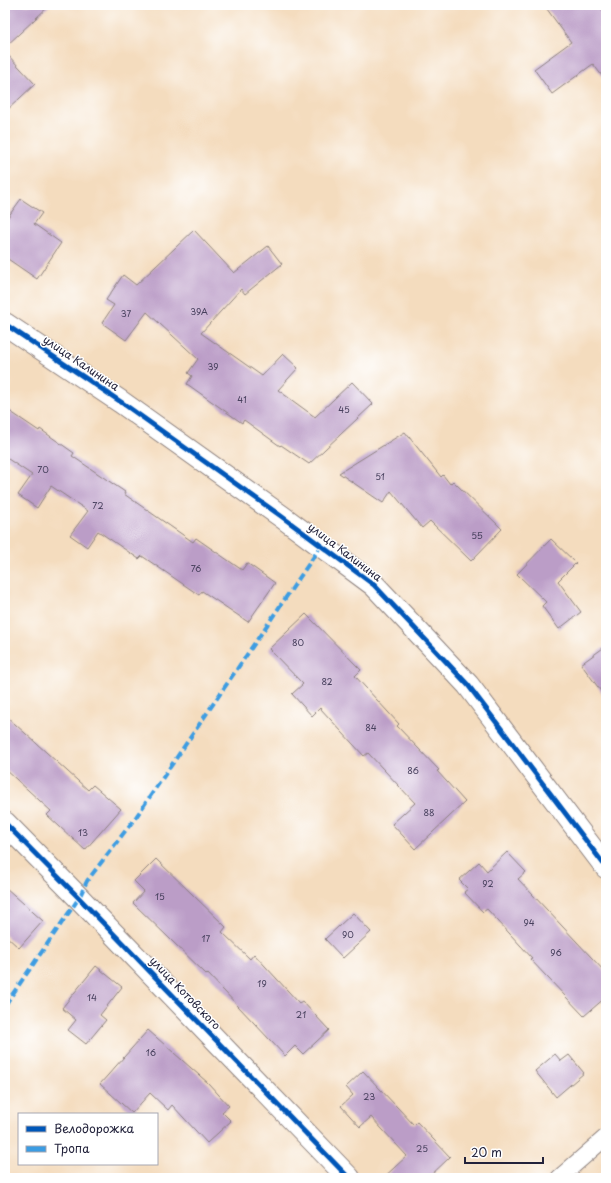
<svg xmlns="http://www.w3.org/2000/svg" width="611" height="1183" font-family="'Playpen Sans',sans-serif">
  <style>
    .building { fill: #bb9dc7 }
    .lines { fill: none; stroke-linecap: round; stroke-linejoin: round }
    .service-casing { stroke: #8b7f7c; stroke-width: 18 }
    .minor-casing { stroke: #8b7f7c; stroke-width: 24 }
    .tertiary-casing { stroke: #8b7f7c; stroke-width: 24 }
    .service { stroke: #fff; stroke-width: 16 }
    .minor { stroke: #fff; stroke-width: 22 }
    .tertiary { stroke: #fff; stroke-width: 22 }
    .quiet { stroke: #3c9ce2; stroke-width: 4; stroke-dasharray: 8 4; stroke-linecap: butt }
    .cycleway-casing { stroke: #fff; stroke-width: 8 }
    .cycleway { stroke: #0057b8; stroke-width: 5 }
    .labels { text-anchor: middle; stroke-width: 3; stroke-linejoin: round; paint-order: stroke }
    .number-label { font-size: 9px; fill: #48415e }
    .street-label { font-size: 11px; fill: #22223b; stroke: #fff }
  </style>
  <rect width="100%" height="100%" fill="#fff"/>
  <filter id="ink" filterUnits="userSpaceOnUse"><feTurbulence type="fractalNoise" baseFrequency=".025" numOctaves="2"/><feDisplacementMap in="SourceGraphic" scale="8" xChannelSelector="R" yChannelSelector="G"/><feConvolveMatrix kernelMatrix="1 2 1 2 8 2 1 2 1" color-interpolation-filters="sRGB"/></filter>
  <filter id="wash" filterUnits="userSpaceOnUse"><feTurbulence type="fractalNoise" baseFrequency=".012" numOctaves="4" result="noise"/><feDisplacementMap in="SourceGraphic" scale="16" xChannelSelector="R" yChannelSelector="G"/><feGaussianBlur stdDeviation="0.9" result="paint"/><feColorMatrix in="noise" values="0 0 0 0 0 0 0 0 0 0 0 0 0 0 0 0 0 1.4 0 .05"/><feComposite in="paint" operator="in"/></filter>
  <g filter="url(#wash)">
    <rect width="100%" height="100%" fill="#f4dcbe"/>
    <g id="blocks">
      <g class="building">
        <polygon points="5,5 50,5 5,47"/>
        <polygon points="544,5 599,5 606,15 606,81 593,64 552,94 534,69 571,42"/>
        <polygon points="5,52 35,84 5,112"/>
        <polygon points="21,199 42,213 34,224 61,243 37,279 5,257 5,221"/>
        <polygon points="194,230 234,273 268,246 282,264 245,294 241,289 201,333 262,376 283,354 298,368 278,390 315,417 352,382 373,404 309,464 281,445 280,446 244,420 242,423 187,384 192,376 188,373 198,359 147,312 126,340 102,323 114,305 106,300 123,275 136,285"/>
        <polygon points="5,408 39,431 40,429 74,453 72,456 125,492 124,494 193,542 196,538 242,570 247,563 275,583 248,622 202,591 199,595 142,556 139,559 98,531 87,547 70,535 88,511 51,486 37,508 18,495 32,475 5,457"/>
        <polygon points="405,432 441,477 443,475 450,484 453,481 502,529 471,561 430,521 422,528 391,491 383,503 339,473"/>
        <polygon points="551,539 576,563 558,581 581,612 559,629 542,606 546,602 517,574"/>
        <polygon points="306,614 361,670 355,676 399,724 397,726 439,770 437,771 465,802 415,849 392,824 415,803 368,753 364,756 320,708 312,716 292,694 303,684 269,649"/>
        <polygon points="606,646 606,698 581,664"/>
        <polygon points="5,715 88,790 93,785 121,809 85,850 47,815 51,811 5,769"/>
        <polygon points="507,852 526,872 518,879 606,973 606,997 584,1016 530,959 532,958 487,909 483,912 464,892 468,889 459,880 479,862 487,871"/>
        <polygon points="156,859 226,927 222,932 250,959 254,954 299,1003 302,1001 329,1030 303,1054 295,1046 285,1056 208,974 207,975 133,903 144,891 134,881"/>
        <polygon points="5,887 43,921 19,948 5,935"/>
        <polygon points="353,913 371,932 343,958 325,939"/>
        <polygon points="96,966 122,987 100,1015 106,1020 86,1044 68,1030 76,1020 62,1008"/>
        <polygon points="148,1030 208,1083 229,1106 222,1112 231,1121 207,1143 172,1105 168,1110 150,1093 132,1113 100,1084"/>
        <polygon points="555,1054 561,1061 569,1055 584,1073 556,1097 535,1071"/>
        <polygon points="363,1071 414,1125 417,1122 450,1157 428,1178 383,1178 407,1156 371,1117 360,1127 341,1106 353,1095 346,1087"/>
      </g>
    </g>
  </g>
  <g filter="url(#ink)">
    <use href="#blocks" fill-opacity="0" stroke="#8b7f7c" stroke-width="1"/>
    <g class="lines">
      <defs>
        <polyline id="service" points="559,1178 606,1137"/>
        <polyline id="minor" points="5,823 79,898 349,1178"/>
        <polyline id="tertiary" points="5,324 121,402 281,516 374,585 468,685 606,867"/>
      </defs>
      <use href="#service" class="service-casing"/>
      <use href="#minor" class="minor-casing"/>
      <use href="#tertiary" class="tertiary-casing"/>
      <use href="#service" class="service"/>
      <use href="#minor" class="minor"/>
      <use href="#tertiary" class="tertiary"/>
      <polyline class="quiet" points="5,1005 79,898 87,881 136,817 321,546"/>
      <defs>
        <g id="cycleway">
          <polyline points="5,324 121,402 281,516 374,585 468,685 606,867"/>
          <polyline points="5,823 79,898 349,1178"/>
        </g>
      </defs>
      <use href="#cycleway" class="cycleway-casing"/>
      <use href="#cycleway" class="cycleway"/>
    </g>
  </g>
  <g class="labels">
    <g class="number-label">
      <text x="199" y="315">39А</text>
      <text x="126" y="317">37</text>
      <text x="213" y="370">39</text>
      <text x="242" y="403">41</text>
      <text x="344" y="413">45</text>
      <text x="43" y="473">70</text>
      <text x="380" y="480">51</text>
      <text x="98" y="509">72</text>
      <text x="477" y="539">55</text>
      <text x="196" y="572">76</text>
      <text x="298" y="646">80</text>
      <text x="327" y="685">82</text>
      <text x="371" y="731">84</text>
      <text x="413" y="774">86</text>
      <text x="429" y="816">88</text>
      <text x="83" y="836">13</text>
      <text x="488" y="887">92</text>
      <text x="160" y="900">15</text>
      <text x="529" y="926">94</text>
      <text x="348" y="938">90</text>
      <text x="206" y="942">17</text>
      <text x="556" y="956">96</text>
      <text x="262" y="987">19</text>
      <text x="92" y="1001">14</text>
      <text x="301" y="1018">21</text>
      <text x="151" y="1056">16</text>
      <text x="369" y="1100">23</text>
      <text x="422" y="1152">25</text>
    </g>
    <g class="street-label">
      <text transform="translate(81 363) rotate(34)" y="4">улица Калинина</text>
      <text transform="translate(345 552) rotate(37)" y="4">улица Калинина</text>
      <text transform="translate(185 993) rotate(46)" y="4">улица Котовского</text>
    </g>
  </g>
  <rect width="611" height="1183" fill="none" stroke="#fff" stroke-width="20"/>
  <rect x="18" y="1113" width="140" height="52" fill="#ffffff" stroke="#a7a7b1"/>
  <rect x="26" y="1126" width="20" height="6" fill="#0057b8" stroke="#a7a7b1"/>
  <text x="54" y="1133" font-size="12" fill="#22223b">Велодорожка</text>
  <rect x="26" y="1146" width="20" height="6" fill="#3c9ce2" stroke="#a7a7b1"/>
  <text x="54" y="1153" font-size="12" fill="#22223b">Тропа</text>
  <path d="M465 1157v6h78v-6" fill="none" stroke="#22223b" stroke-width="2"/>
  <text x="471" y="1157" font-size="12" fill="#22223b" stroke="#ffffff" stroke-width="3" paint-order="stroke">20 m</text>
</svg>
